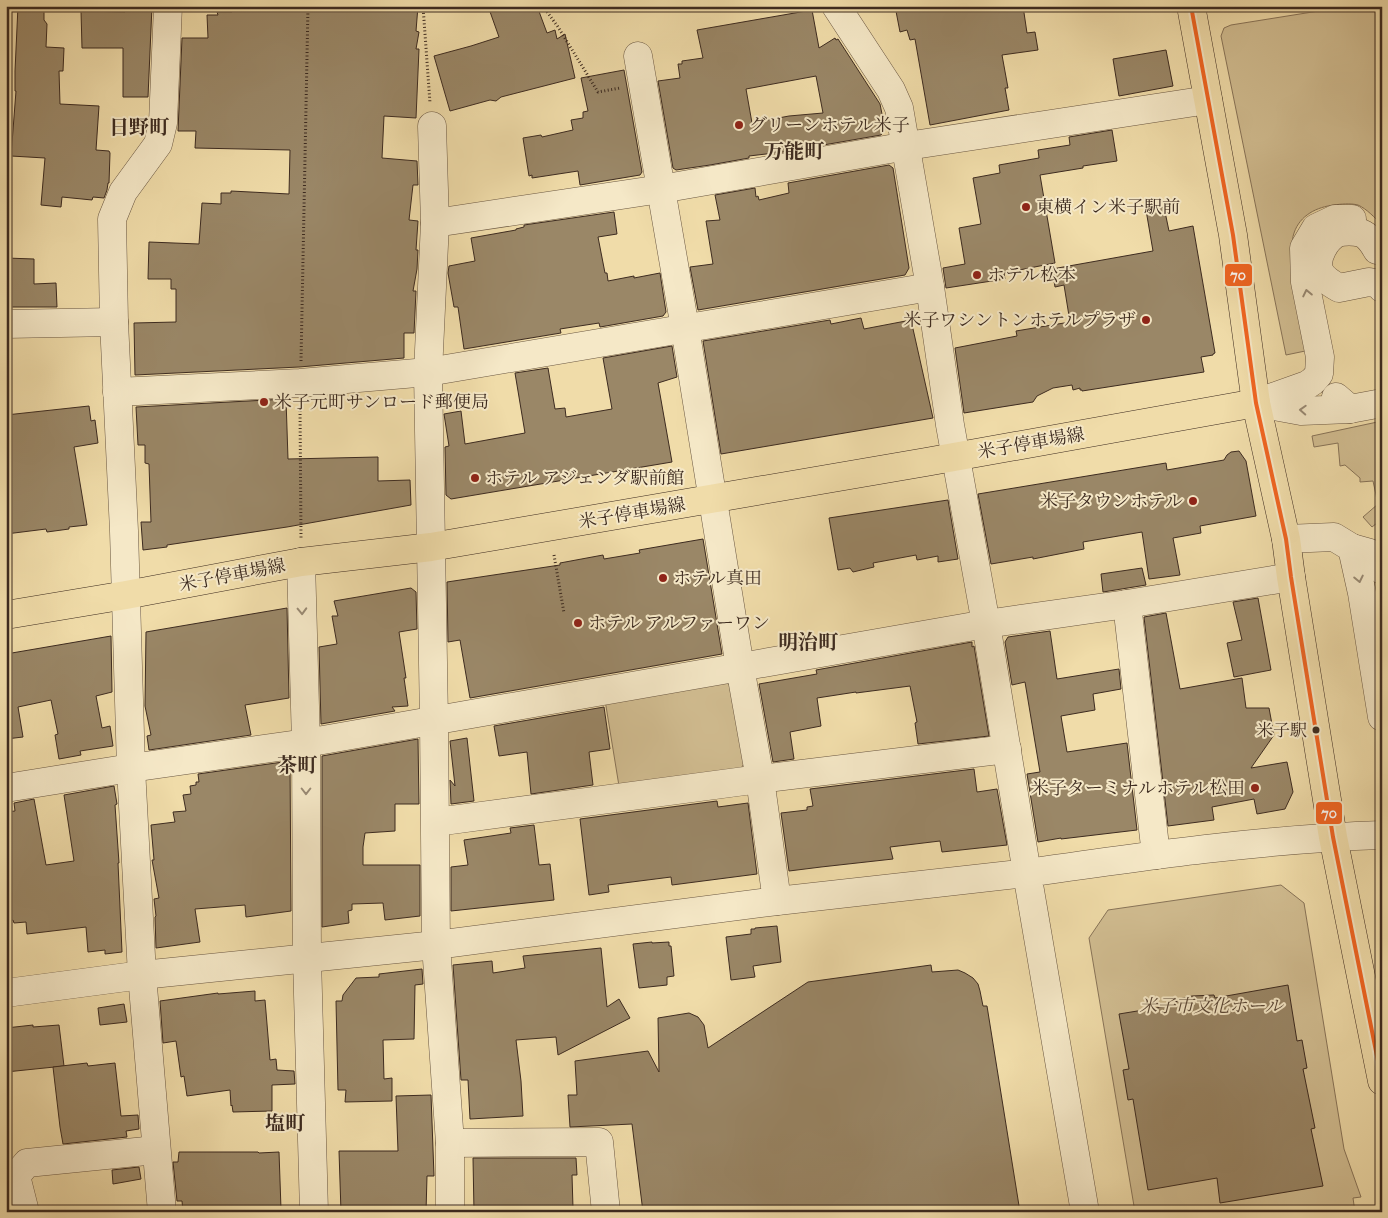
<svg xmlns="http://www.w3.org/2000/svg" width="1388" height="1218" font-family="'IM FELL Great Primer','Noto Serif JP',serif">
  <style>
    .green { fill: #d2be92; stroke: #887459 }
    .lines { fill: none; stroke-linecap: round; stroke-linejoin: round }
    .stream { stroke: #847156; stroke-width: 6 }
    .building { fill: #9a8767; stroke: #3d2b20; fill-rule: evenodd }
    .minor-casing { stroke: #6a5742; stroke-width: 29 }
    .major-casing { stroke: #3d2b20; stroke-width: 29 }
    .path { stroke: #3d2b20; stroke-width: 3; stroke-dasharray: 1 2.5; stroke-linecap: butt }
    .minor { stroke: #f5e8c7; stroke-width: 28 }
    .major { stroke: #f0dca9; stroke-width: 28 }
    .bus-1-casing { stroke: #f5e8c7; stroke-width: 8 }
    .bus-1 { stroke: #f26522; stroke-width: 4 }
    .oneway { stroke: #998a74 }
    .poi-dot { fill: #8f2418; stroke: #f5e8c7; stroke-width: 2 }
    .bus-dot { fill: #3d2b20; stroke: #f5e8c7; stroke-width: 2 }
    .labels { text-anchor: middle; stroke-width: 4; stroke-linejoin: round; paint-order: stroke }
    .bus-label { font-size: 17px; fill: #3d2b20; stroke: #f5e8c7; text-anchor: end }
    .poi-label { font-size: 18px; fill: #3d2b20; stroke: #f5e8c7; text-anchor: start }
    .street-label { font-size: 18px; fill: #3d2b20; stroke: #f5e8c7 }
    .park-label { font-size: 18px; font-style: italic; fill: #5b4837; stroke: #f5e8c7 }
    .quarter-label { font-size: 20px; font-weight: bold; fill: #3d2b20; stroke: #f5e8c7 }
    .line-badge { stroke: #f5e8c7; stroke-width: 2 }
    .badge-label { font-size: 14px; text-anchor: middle; font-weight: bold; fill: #fff }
  </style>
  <rect width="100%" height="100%" fill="#f0dca9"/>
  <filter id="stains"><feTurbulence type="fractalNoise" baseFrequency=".004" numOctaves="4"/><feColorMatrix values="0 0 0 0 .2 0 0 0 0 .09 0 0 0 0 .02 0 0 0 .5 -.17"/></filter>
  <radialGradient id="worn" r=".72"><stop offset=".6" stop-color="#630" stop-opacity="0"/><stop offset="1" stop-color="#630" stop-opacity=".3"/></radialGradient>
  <g class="green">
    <path d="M1350,6H1382V225C1375,218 1367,209 1358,205C1350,203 1341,204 1334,205C1317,207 1300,215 1294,233C1292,237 1293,244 1292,249L1310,350L1286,355L1221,36L1224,28L1231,25Z"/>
    <polygon points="1382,421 1382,519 1372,527 1363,517 1378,504 1373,481 1360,482 1360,478 1345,465 1340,466 1338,443 1314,447 1312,436"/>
    <polygon points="724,681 734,688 745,762 740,770 619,786 605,700"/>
    <path d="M1281,885L1304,903L1344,1149L1361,1197L1353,1198L1355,1212C1348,1212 1341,1212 1334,1212C1324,1211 1312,1206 1302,1212H1135L1089,938L1108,910Z"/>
  </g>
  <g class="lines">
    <polyline class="stream" points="1309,1212 1324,1212"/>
  </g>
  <g class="building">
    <polygon points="18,6 44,6 44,20 47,24 46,47 64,48 63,71 59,71 60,104 99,106 96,150 109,151 110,153 109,183 108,183 107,190 104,198 93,197 92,200 62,197 61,207 41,205 45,158 11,156 16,91 15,91 15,71"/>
    <polygon points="135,6 152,6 148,97 123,97 123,48 82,48 81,11 125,12 124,8 135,8"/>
    <polygon points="232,6 418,6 416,31 419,32 416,49 419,49 416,118 384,116 382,158 417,161 418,185 413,185 409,220 418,221 416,250 418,250 417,269 413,291 416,291 414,333 404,333 404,358 299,367 135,375 134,323 176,322 176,289 171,289 171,279 148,279 149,242 199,244 202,203 221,204 221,193 231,193 231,191 289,194 290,150 195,148 196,131 178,131 182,38 208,38 207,15 218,15 217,12 232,12"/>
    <polygon points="488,6 537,6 547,33 555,30 557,39 565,34 575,78 501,97 496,101 490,100 450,111 434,56 471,46 499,37"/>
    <polygon points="895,6 1023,6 1027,33 1035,32 1038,50 1002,55 1008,88 1005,88 1009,110 930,125 915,39 910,40 907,30 900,32"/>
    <path d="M812,10L819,48L835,38L836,40L838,39L880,104L885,129L881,135L783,152L749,156V158L710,165L676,170L673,168L658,81L680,78L678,64H682V61L703,58L697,30ZM816,76L823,113L789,116L752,123L746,89Z"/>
    <polygon points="1166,50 1173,86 1119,96 1113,59"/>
    <polygon points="624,70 642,172 640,175 580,185 578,171 532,178 532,175 529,176 523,138 541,135 542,137 573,130 571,120 583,118 583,112 588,111 581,78"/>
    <polygon points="1112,130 1117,161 1083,166 1083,168 1040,175 1055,263 1004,273 1005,279 946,288 943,268 965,264 959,228 981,224 973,178 1000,173 999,165 1039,158 1038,150 1070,145 1069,137"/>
    <polygon points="889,165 893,168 909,268 905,275 698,310 690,267 713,264 706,221 720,220 715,195 755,188 756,197 758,196 759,200 789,193 788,183"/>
    <polygon points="1164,207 1169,231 1193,226 1215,353 1213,354 1213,355 1201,357 1204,372 1082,391 1082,390 1080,390 1080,388 1073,390 1072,385 1053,388 1037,396 1033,402 964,413 955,348 1017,336 1016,331 1070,322 1064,285 1055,287 1052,269 1153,251 1146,210"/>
    <polygon points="614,212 617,234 598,237 605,273 607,273 608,281 634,276 634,278 660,273 666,312 663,316 600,327 599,323 560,329 561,333 464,349 458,307 454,307 448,273 449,266 475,261 471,238 516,230 516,229 524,227 524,225"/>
    <polygon points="6,258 34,259 34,284 56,283 57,307 6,307"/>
    <polygon points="861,318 864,329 911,320 933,418 721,454 703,341 830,320 831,324"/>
    <polygon points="672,346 677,377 658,383 672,462 451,499 446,495 445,447 449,446 444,414 461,411 465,444 525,433 515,373 548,368 555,409 565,408 566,417 612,409 603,358"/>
    <polygon points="286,399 288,459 378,457 378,481 410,480 411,505 287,527 167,545 167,547 143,550 141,522 151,522 149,464 145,463 145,445 138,445 136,407"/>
    <polygon points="89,406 91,421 95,420 98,443 74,447 87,525 69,527 69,529 47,532 46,529 6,534 6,415"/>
    <polygon points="1239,451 1246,461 1256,516 1200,526 1201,533 1173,538 1180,575 1149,579 1142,532 1083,542 1084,549 1033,559 1033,557 991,564 978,494 1166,463 1167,470 1224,460 1227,455 1231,452"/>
    <polygon points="948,500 958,559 938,562 938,556 917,560 916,555 873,563 874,567 853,572 850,568 838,570 829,518"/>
    <polygon points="703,539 722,654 470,698 460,640 448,642 447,582 560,565 560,563 603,555 604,559 640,553 639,550"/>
    <polygon points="1142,568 1146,585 1103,592 1101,574"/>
    <polygon points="411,588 416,592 417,629 399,632 406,678 404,678 408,706 392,707 395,711 321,724 319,647 337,644 332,616 338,616 334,601"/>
    <polygon points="1258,598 1271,670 1234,677 1227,643 1242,640 1233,602"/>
    <polygon points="287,608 289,698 245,705 251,735 149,750 147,736 151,735 145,706 146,632"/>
    <polygon points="1166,613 1180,689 1242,678 1246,708 1269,708 1274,735 1251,768 1287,762 1293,792 1285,809 1257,814 1254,799 1212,807 1214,820 1168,826 1144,617"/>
    <polygon points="1050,631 1057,679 1119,669 1121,689 1093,694 1095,710 1061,716 1067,752 1127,743 1137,830 1061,839 1061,838 1038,842 1027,774 1040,772 1025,682 1012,685 1005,642 1008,637"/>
    <polygon points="111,636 112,692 96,696 102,728 110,726 113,746 80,751 81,755 59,759 55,735 58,734 51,700 18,707 23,737 6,739 6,654"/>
    <polygon points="972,642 972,647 974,646 989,736 918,744 915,723 917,722 910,686 856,693 856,692 817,698 821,726 790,732 794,759 773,762 759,684 817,674 816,670"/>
    <polygon points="604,707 610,749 589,752 593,785 531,794 527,752 499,756 494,726"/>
    <polygon points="467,738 474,801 451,804 450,780 455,786 450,741"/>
    <polygon points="418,739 419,804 395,804 395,831 365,833 363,847 363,865 420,865 420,916 385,920 383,903 352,904 352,910 348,911 349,923 322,927 322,756"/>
    <polygon points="290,761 291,911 246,917 245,905 195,909 200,942 156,948 155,917 156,916 154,899 159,898 152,860 154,860 151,825 175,822 173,812 186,811 183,795 191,794 190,786 196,785 196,782 199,782 198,774"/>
    <polygon points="974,769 977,792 997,789 1007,845 942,852 940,841 890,847 893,859 821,867 789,871 781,813 807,810 807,807 813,806 810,789"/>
    <polygon points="114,786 117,804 115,805 119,863 118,863 122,952 105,954 105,950 88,952 86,927 27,934 26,922 14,923 13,920 6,922 6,812 15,811 14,803 34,799 46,865 74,861 64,795"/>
    <polygon points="717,801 718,807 748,803 757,874 672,885 671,877 608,885 609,892 589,895 580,819"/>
    <polygon points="534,825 539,865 550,864 554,900 451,911 451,867 468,865 464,840 511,833 510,828"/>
    <polygon points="777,926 781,962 753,966 755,977 731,980 726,937 751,934 751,929 755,929 755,928"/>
    <polygon points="652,942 652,943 669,942 669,946 671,946 674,976 667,977 667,985 639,988 633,944"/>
    <polygon points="601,948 607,1007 619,999 630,1018 558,1055 556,1037 516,1040 521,1081 523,1116 470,1119 468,1080 461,1080 453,965 492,961 493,973 525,968 523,956"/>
    <polygon points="931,965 932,972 958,970 965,973 973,978 978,984 980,991 983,1006 987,1006 1020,1212 643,1212 632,1124 570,1127 568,1095 577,1095 575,1061 648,1051 659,1072 658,1018 689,1013 698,1017 704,1025 708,1048 808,982"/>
    <polygon points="422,969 423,984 415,985 414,1039 383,1040 384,1079 392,1078 392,1101 345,1102 346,1090 338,1090 336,1001 342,1001 343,995 356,978 379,977 379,974"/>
    <polygon points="1288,985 1297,1041 1302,1040 1307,1068 1303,1069 1315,1128 1311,1129 1323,1186 1220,1203 1217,1178 1148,1190 1133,1099 1128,1100 1123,1070 1129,1069 1119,1014 1174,1005 1174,1002 1179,1001 1179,999 1192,996 1214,995 1215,998"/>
    <polygon points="255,991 255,1001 265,1000 270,1060 276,1059 277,1070 294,1071 295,1084 272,1085 272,1111 233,1112 232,1105 231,1106 230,1090 187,1096 184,1076 181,1077 176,1041 163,1043 160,1001 218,993 218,994"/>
    <polygon points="124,1004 127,1022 100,1025 98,1008"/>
    <polygon points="33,1025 33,1027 59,1025 64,1066 6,1072 6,1028"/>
    <polygon points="87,1063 88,1066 115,1063 121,1116 138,1115 139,1129 126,1131 127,1137 63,1144 60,1127 53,1067"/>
    <polygon points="431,1095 434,1176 427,1176 426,1212 341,1212 339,1151 398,1151 396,1096"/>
    <polygon points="179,1152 258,1152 259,1153 279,1152 281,1209 274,1210 274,1212 183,1212 182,1201 177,1201 173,1162 178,1162"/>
    <polygon points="473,1158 576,1158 577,1175 572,1175 573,1208 570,1209 570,1212 474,1212"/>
    <polygon points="139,1167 141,1179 113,1184 112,1170"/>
  </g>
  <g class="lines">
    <defs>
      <g id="minor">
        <polyline points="638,56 685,328 740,667 760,779 777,901"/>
        <polyline points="432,126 435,223 428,372 434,721 436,945 450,1143 450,1212"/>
        <polyline points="435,223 661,189 907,146 1208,100"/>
        <path d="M1377,250C1373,243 1369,236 1361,233C1355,231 1343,231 1337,233C1326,239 1315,257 1319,270C1322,278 1332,284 1339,288L1369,282L1379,284L1382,288"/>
        <polyline points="6,324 114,322"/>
        <polyline points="117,392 300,383 428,372 930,287"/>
        <polyline points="1336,397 1350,409 1382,403"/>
        <polyline points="1256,403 1307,385 1313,381 1319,374 1320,357 1305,282 1304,248 1316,228 1335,219 1352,219"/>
        <polyline points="1257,403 1301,411 1350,409"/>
        <polyline points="1286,539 1334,537 1352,548 1362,593 1382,717"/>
        <polyline points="1352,548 1370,553 1382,570"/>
        <polyline points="301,562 306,743 307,958 314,1212"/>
        <polyline points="1127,604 1156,855"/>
        <polyline points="6,788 131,768 306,743 986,624 1127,604 1291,577"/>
        <polyline points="436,822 760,779 1007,749"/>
        <polyline points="6,993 142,975 436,945 777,901 1027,873 986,624 950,425 930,287 899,108 891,90 836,6"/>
        <polyline points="450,1143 599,1142 606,1212"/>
        <polyline points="25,1212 16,1176 27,1163 156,1150"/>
        <polyline points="162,1212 142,975 131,768 124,531 114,322 112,219 123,192 158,144 163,123 168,6"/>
        <path d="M1085,1212L1027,873C1145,856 1263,839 1382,835"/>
      </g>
      <g id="major">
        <polyline points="1191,6 1233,235 1256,403 1286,539 1291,577 1333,837 1382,1081"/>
        <polyline points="6,615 126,595 301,562 431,547 926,462 1256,403"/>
      </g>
    </defs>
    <use href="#minor" class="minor-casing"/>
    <use href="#major" class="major-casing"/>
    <g class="path">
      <polyline points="423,6 430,103"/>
      <polyline points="543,6 558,27 598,92 620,88"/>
      <polyline points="301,361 308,6"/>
      <polyline points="300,407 301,538"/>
      <polyline points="554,555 564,613"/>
    </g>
    <use href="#minor" class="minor"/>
    <use href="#major" class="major"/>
    <defs>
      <polyline id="bus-1" points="1191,6 1233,235 1256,403 1286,539 1291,577 1333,837 1382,1081"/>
    </defs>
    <use href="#bus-1" class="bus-1-casing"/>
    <use href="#bus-1" class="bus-1"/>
  </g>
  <defs><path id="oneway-chevron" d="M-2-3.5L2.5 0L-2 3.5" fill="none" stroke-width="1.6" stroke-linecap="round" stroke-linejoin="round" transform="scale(1.25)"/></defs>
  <g class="oneway">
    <use href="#oneway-chevron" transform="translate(1307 293) rotate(-102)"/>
    <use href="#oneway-chevron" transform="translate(1303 410) rotate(-177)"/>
    <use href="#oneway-chevron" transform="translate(1359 579) rotate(78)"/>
    <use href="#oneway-chevron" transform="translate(302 611) rotate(88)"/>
    <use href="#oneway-chevron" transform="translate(306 791) rotate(90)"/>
  </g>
  <g class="poi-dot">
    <circle cx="739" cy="125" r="5"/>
    <circle cx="1026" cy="207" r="5"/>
    <circle cx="977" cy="275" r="5"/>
    <circle cx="1146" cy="320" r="5"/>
    <circle cx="264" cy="402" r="5"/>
    <circle cx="475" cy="478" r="5"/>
    <circle cx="1193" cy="501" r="5"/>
    <circle cx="663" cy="578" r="5"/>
    <circle cx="578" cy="623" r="5"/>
    <circle cx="1255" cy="788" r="5"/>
  </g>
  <circle class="bus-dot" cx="1316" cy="730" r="4.5"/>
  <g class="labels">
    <g class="bus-label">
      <text x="1307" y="736">米子駅</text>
    </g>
    <g class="poi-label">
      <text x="749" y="131">グリーンホテル米子</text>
      <text x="1036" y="213">東横イン米子駅前</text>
      <text x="987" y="281">ホテル松本</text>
      <text x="1136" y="326" text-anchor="end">米子ワシントンホテルプラザ</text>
      <text x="274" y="408">米子元町サンロード郵便局</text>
      <text x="485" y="484">ホテル アジェンダ駅前館</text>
      <text x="1183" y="507" text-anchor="end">米子タウンホテル</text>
      <text x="673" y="584">ホテル真田</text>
      <text x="588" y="629">ホテル アルファーワン</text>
      <text x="1245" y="794" text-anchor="end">米子ターミナルホテル松田</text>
    </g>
    <g class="street-label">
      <text transform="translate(1031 443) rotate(-10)" y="6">米子停車場線</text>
      <text transform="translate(632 513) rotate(-10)" y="6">米子停車場線</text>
      <text transform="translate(232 575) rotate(-11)" y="6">米子停車場線</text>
    </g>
    <g class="park-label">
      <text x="1211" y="1012">米子市文化ホール</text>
    </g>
    <g class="quarter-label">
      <text x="139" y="134">日野町</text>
      <text x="794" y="158">万能町</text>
      <text x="808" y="649">明治町</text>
      <text x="297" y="772">茶町</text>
      <text x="285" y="1130">塩町</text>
    </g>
  </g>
  <g class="line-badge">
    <rect x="1224" y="263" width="29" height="24" rx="5" fill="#f26522"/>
    <rect x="1315" y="801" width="28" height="24" rx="5" fill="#f26522"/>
  </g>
  <g class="badge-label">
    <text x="1238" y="280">70</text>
    <text x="1329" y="818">70</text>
  </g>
  <rect width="1388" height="1218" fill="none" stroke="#f0dca9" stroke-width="25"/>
  <rect x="8" y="8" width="1373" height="1203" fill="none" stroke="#3d2b20" stroke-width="2.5"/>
  <rect x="12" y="12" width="1363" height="1193" fill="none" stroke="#3d2b20"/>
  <rect width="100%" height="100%" filter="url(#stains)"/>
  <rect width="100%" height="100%" fill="url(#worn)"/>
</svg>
